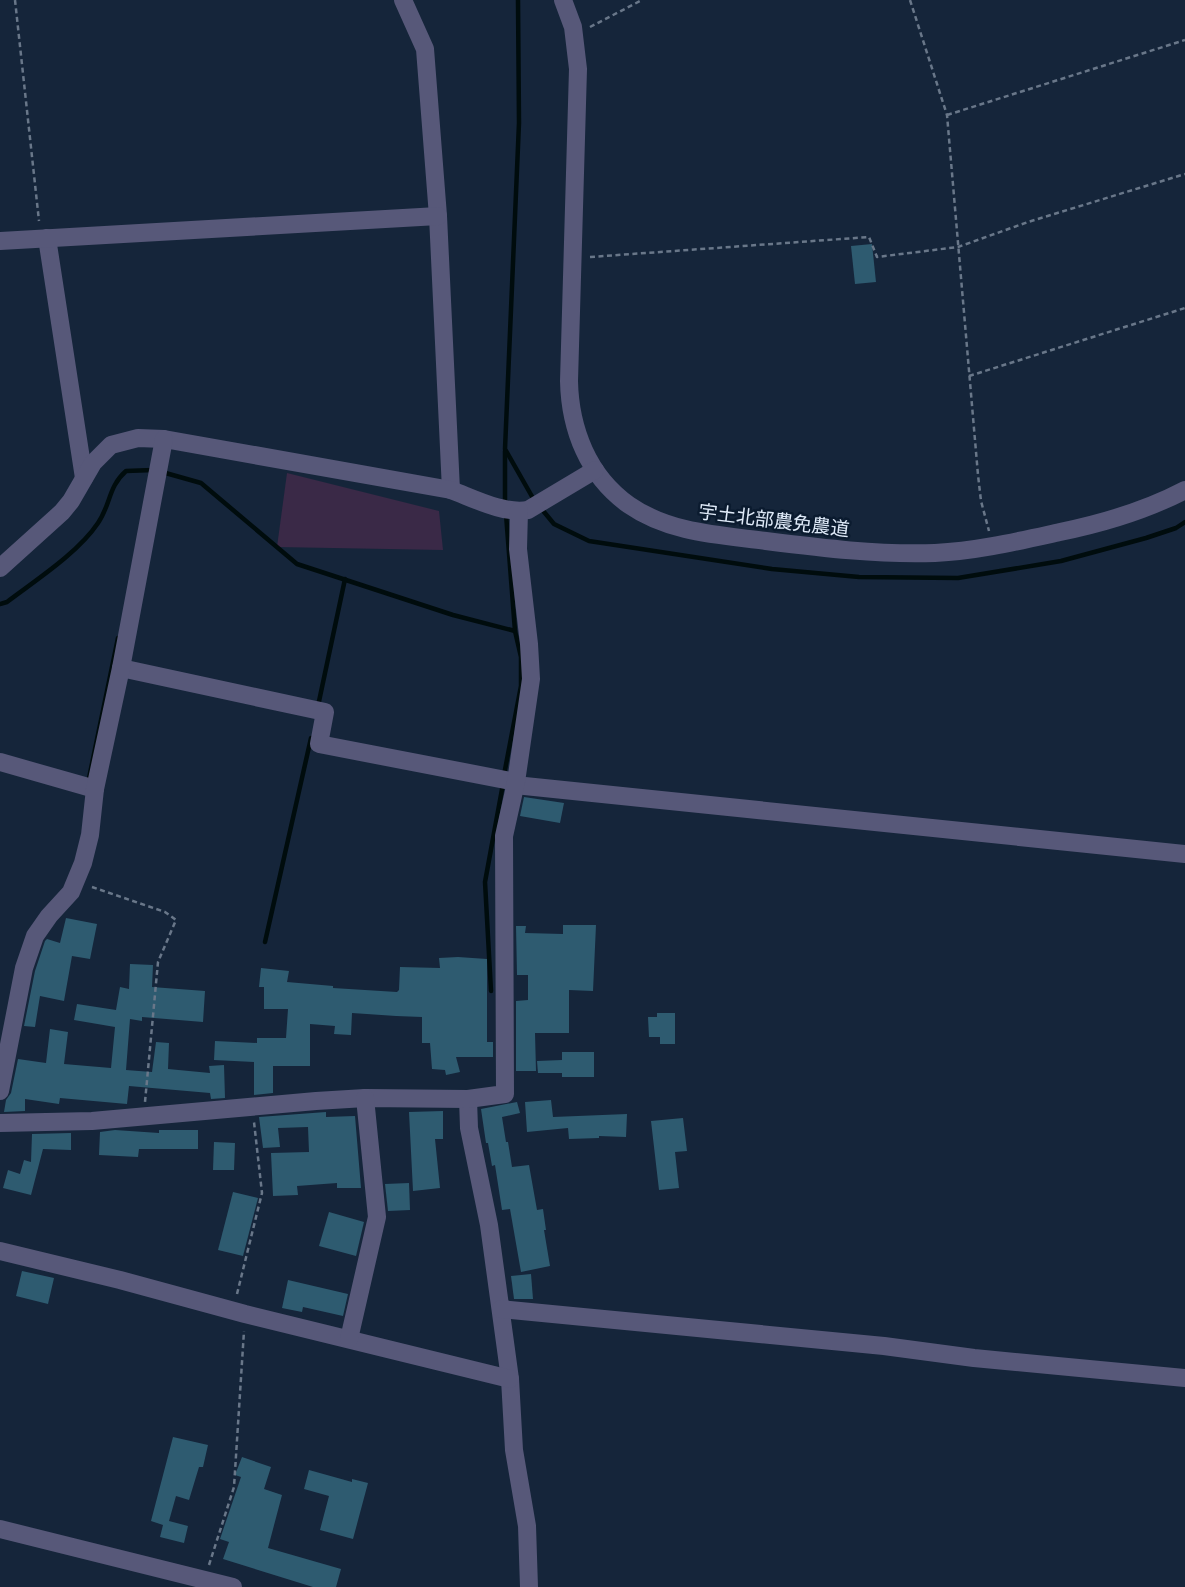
<svg xmlns="http://www.w3.org/2000/svg" width="1185" height="1587" font-family="Lato,'Noto Sans JP',sans-serif">
  <style>
    .green { fill: #3a2947 }
    .lines { fill: none; stroke-linecap: round; stroke-linejoin: round }
    .stream { stroke: #000c0d; stroke-width: 4.5 }
    .building { fill: #2e5b70 }
    .path { stroke: #697789; stroke-width: 2.5; stroke-dasharray: 5 3.5; stroke-linecap: butt }
    .minor { stroke: #575879; stroke-width: 18 }
    .labels { text-anchor: middle; stroke-width: 5; stroke-linejoin: round; paint-order: stroke }
    .street-label { font-size: 19px; fill: #dfeaf8; stroke: #0b1b2f }
  </style>
  <rect width="100%" height="100%" fill="#15253a"/>
  <polygon class="green" points="287,473 439,511 443,550 277,547"/>
  <g class="lines">
    <g class="stream">
      <polyline points="518,0 519,123 505,449 534,500"/>
      <polyline points="505,451 505,505"/>
      <polyline points="162,472 201,483 297,564 453,615 515,631"/>
      <polyline points="540,507 554,524 589,541 772,569 859,577 958,578 1061,561 1146,538 1176,528 1185,522"/>
      <path d="M0,604L7,602C36,580 78,553 98,523C111,504 108,487 126,471L153,470"/>
      <polyline points="318,706 345,579"/>
      <polyline points="504,775 521,686 521,657 515,631 506,514"/>
      <polyline points="88,783 118,638"/>
      <polyline points="265,942 311,738"/>
      <polyline points="491,991 485,882 503,784"/>
    </g>
  </g>
  <g class="building">
    <polygon points="872,244 876,282 855,284 851,246"/>
    <polygon points="524,797 564,803 560,823 520,816"/>
    <polygon points="66,918 97,924 90,959 72,956 64,1001 40,996 35,1027 24,1026 35,971 45,941 47,939 60,943"/>
    <polygon points="563,925 596,925 593,991 569,990 569,1033 535,1033 536,1071 516,1071 516,1001 528,1000 528,975 517,975 516,926 526,926 525,933 563,934"/>
    <polygon points="458,957 487,959 487,1042 493,1042 493,1057 456,1057 460,1072 446,1075 445,1070 432,1069 430,1043 422,1043 422,1017 396,1016 352,1013 351,1035 334,1034 335,1026 310,1024 310,1066 273,1066 273,1093 254,1095 254,1062 214,1060 215,1041 257,1043 257,1038 286,1038 288,1009 264,1009 264,987 259,987 261,968 289,971 287,982 333,986 333,988 397,992 399,990 400,967 440,968 439,958"/>
    <polygon points="130,964 153,965 152,987 205,991 203,1022 142,1017 142,1021 130,1019 126,1070 152,1072 156,1042 169,1043 168,1069 210,1073 209,1066 224,1065 225,1098 211,1099 210,1093 129,1086 127,1104 60,1098 59,1104 25,1099 25,1111 4,1112 6,1100 11,1093 18,1059 46,1063 50,1029 68,1032 64,1064 111,1068 115,1027 74,1020 77,1004 116,1010 120,987 129,989"/>
    <polygon points="657,1013 675,1013 675,1044 660,1044 660,1037 649,1037 648,1017 657,1017"/>
    <polygon points="562,1052 594,1052 594,1077 562,1077 562,1073 538,1073 537,1061 562,1060"/>
    <polygon points="551,1100 553,1117 627,1114 626,1137 599,1136 599,1138 569,1139 568,1128 527,1132 525,1102"/>
    <polygon points="517,1102 520,1113 502,1117 506,1142 508,1142 512,1167 529,1165 537,1210 543,1209 546,1230 544,1230 550,1266 521,1272 510,1209 502,1210 495,1165 492,1166 488,1143 486,1143 481,1109"/>
    <polygon points="443,1111 443,1139 435,1139 440,1188 413,1191 409,1112"/>
    <polygon points="326,1112 326,1117 355,1116 361,1188 337,1188 337,1183 297,1186 298,1195 273,1196 271,1153 309,1152 308,1127 278,1128 280,1147 263,1148 259,1117"/>
    <polygon points="683,1118 687,1151 675,1152 679,1188 659,1190 651,1121"/>
    <polygon points="115,1130 159,1133 159,1130 198,1130 198,1149 139,1149 138,1157 99,1155 100,1132"/>
    <polygon points="71,1133 71,1150 43,1149 31,1195 3,1188 8,1170 20,1174 24,1160 31,1162 32,1134"/>
    <polygon points="214,1142 235,1143 234,1170 213,1170"/>
    <polygon points="409,1183 410,1210 388,1211 385,1184"/>
    <polygon points="233,1192 258,1198 243,1256 218,1250"/>
    <polygon points="329,1212 364,1222 356,1256 319,1246"/>
    <polygon points="22,1271 54,1278 48,1304 16,1296"/>
    <polygon points="531,1274 533,1299 514,1299 511,1276"/>
    <polygon points="288,1280 348,1294 343,1316 303,1307 302,1312 282,1308"/>
    <polygon points="173,1437 208,1445 203,1467 199,1467 189,1500 176,1496 169,1521 188,1526 184,1543 160,1537 163,1525 151,1521"/>
    <polygon points="242,1457 271,1467 264,1489 282,1495 268,1548 341,1569 336,1587 313,1587 223,1559 229,1542 220,1539 241,1477 235,1475"/>
    <polygon points="309,1470 352,1482 352,1479 368,1483 353,1539 320,1530 329,1496 304,1489"/>
  </g>
  <g class="lines">
    <g class="path">
      <polyline points="15,0 39,221"/>
      <polyline points="910,0 947,115 978,475 981,501 989,531"/>
      <polyline points="590,27 642,0"/>
      <polyline points="947,115 1185,40"/>
      <polyline points="590,257 869,237 877,257 958,247 1028,222 1185,174"/>
      <polyline points="969,376 1185,308"/>
      <polyline points="92,887 165,912 176,920 158,962 145,1102"/>
      <polyline points="237,1294 262,1193 254,1122"/>
      <polyline points="209,1565 234,1487 244,1331"/>
    </g>
    <g class="minor">
      <polyline points="403,0 425,49 438,216 451,490"/>
      <path d="M563,0L573,27L578,69L569,381C570,429 588,476 629,505C669,533 719,535 766,541C822,548 878,555 935,553C977,551 1019,541 1060,532C1104,523 1145,511 1185,490"/>
      <polyline points="47,238 84,478"/>
      <polyline points="0,241 438,216"/>
      <path d="M0,568L62,512L71,501L93,463L111,445L138,438L164,439L451,490C475,499 503,514 528,510L595,470"/>
      <polyline points="121,668 325,712 319,744 516,782"/>
      <polyline points="0,762 95,789"/>
      <polyline points="515,785 1185,854"/>
      <polyline points="0,1091 24,968 35,936 49,916 71,892 83,863 90,835 95,789 121,668 164,439"/>
      <polyline points="468,1099 469,1128 489,1225 510,1379 514,1450 527,1526 529,1587"/>
      <polyline points="0,1123 92,1121 316,1101 365,1098 468,1099 505,1094 504,836 516,782 531,679 529,644 518,549 519,511"/>
      <polyline points="0,1251 120,1280 245,1314 510,1379"/>
      <polyline points="501,1309 884,1346 974,1358 1185,1378"/>
      <polyline points="349,1339 377,1217 365,1098"/>
      <polyline points="0,1529 233,1587"/>
    </g>
  </g>
  <g class="labels">
    <g class="street-label">
      <text transform="translate(774 520) rotate(7)" y="7">宇土北部農免農道</text>
    </g>
  </g>
</svg>
